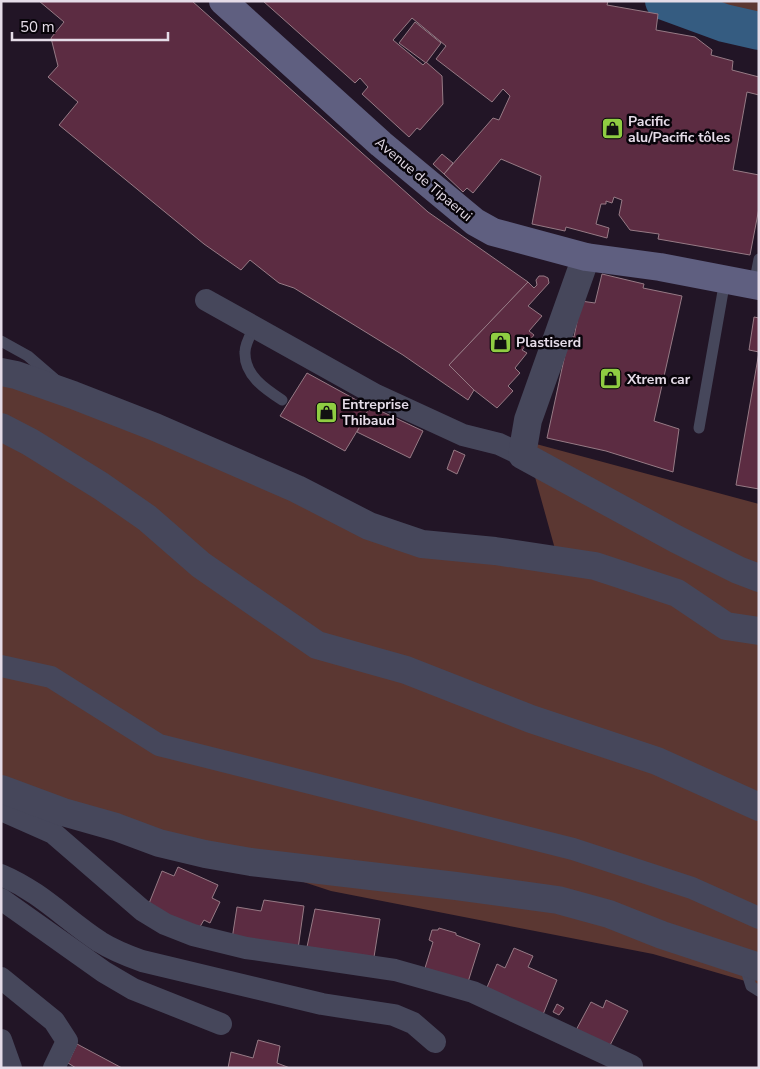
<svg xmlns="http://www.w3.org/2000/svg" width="760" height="1069" font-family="'Nunito Sans',sans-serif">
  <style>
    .green { fill: #5b3732 }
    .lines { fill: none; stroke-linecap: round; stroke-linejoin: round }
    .river { stroke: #355c81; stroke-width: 38 }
    .building { fill: #5c2c42; stroke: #967a85 }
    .service { stroke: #46475b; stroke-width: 11 }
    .minor { stroke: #46475b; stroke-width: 22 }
    .tertiary { stroke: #46475b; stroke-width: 28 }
    .secondary { stroke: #5f5f80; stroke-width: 28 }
    .labels { text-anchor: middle; stroke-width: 5; stroke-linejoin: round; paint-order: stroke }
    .poi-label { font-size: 14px; font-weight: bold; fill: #e5dce8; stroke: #08040a; text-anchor: start }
    .street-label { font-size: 14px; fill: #e5dce8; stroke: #08040a }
  </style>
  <rect width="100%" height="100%" fill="#221526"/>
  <g class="green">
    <polygon points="687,1 759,1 759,29"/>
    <polygon points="1,365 368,519 560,567 525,441 759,504 759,985 653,954 331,891 1,783"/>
  </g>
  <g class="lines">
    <polyline class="river" points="664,1 724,23 759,31"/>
  </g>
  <g class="building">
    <polygon points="39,1 192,1 428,212 528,282 449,365 474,390 468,400 403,355 338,315 294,288 279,283 250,260 241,270 204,244 59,125 78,102 48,77 58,66 51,38 64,22"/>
    <polygon points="263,1 608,1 607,5 658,14 656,30 695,37 712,50 711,55 733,61 732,70 759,77 759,95 747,92 733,170 759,175 759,208 750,255 658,239 659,234 630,230 619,215 622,200 614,197 612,203 606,201 606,204 601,204 596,224 609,228 607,238 566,227 565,231 532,224 541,176 501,159 473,193 467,188 463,192 444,174 493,118 499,120 510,96 503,89 492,102 436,59 446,46 412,18 393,40 423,65 426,62 442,76 443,104 420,130 417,128 409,137 362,94 368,87 360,78 355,83"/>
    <polygon points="415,22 441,43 426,63 399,43"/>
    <polygon points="442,154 453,163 444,174 433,164"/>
    <polygon points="602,274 644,284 643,288 682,296 654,421 679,429 673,472 606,451 547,438 569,336 574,337 581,301 595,303"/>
    <polygon points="539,276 544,276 548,278 549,283 528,306 542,316 529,331 534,335 522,350 527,353 515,368 520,373 508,386 513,391 497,408 474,390 449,365 528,282 534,288 537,285 536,280"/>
    <polygon points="754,317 759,318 759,352 749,350"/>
    <polygon points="759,352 759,489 736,485"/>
    <polygon points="307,373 371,408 345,451 280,416"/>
    <polygon points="370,406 423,431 410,458 357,432"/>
    <polygon points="454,450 465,455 457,474 447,469"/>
    <polygon points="178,867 218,885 212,898 220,902 210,923 204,920 198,930 148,906 162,871 174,876"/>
    <polygon points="264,900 304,906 298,949 232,939 237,907 261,911"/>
    <polygon points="315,909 380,919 374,957 307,947"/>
    <polygon points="439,928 456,933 456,935 480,944 468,982 425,968 433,942 429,940 432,930 438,930"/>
    <polygon points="514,948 533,956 528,967 557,980 542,1017 485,992 497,964 505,968"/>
    <polygon points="606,1000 628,1011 608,1049 575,1032 591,1002 603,1008"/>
    <polygon points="557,1004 564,1008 559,1015 553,1012"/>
    <polygon points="258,1040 280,1046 277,1063 290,1068 228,1068 231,1052 253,1058"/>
    <polygon points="77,1044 122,1068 76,1068 68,1063"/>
  </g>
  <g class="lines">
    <g class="service">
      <polyline points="754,285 759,259"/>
      <path d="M255,326C251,334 245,343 245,352C244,375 265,389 282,400"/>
      <polyline points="1,341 28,356 57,381"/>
      <polyline points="699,428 725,280"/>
      <polyline points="746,964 746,970 751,986 759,991"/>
    </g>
    <g class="minor">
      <polyline points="206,300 376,395 463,435 499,444 522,455"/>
      <polyline points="1,666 51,677 159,745 573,849 692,888 759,918"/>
      <polyline points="1,810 53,833 142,910 165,924 193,935 246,948 395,970 473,992 632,1066"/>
      <path d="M1,875C41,892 65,919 100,942C113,950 128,956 142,961L322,1004L394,1015L413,1023L435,1042"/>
      <polyline points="1,899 104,972 133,989 221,1024"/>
      <polyline points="1,978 54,1021 67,1041 54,1068"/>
      <polyline points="1,1040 11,1068"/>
    </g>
    <g class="tertiary">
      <polyline points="586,257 528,420 522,455 676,539 738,570 759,578"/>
      <polyline points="1,372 16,375 73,395 155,427 297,489 369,526 422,544 495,551 595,566 677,593 726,626 759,631"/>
      <polyline points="1,427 30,442 101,486 147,518 201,565 317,645 406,670 531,719 657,761 759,807"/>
      <polyline points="1,789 63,812 116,827 159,843 205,854 251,862 456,886 558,900 609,914 662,935 759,967"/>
    </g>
    <polyline class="secondary" points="223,1 381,144 475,222 493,232 586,257 660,267 759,286"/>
  </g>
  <defs>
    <symbol id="shop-square" viewBox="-11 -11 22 22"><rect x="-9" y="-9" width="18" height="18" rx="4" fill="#8fcd42" stroke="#08040a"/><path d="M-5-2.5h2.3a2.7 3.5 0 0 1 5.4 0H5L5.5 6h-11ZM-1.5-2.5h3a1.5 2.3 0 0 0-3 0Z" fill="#111"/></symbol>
  </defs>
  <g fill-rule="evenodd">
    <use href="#shop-square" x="600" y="116" width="25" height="25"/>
    <use href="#shop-square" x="488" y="330" width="25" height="25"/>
    <use href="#shop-square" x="598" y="366" width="25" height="25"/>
    <use href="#shop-square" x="314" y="400" width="25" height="25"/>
  </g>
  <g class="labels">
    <g class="poi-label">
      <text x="628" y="126">Pacific<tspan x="628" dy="16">alu/Pacific tôles</tspan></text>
      <text x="516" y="347">Plastiserd</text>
      <text x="627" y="384">Xtrem car</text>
      <text x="342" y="409">Entreprise<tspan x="342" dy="16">Thibaud</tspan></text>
    </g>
    <g class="street-label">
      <text transform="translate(424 179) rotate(40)" y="5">Avenue de Tipaerui</text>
    </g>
  </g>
  <rect width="760" height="1069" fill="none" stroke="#e5dce8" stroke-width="5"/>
  <path d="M12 32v8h156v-8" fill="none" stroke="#e5dce8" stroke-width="2.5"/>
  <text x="20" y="32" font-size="15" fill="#e5dce8" stroke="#08040a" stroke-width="4" paint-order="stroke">50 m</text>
</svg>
